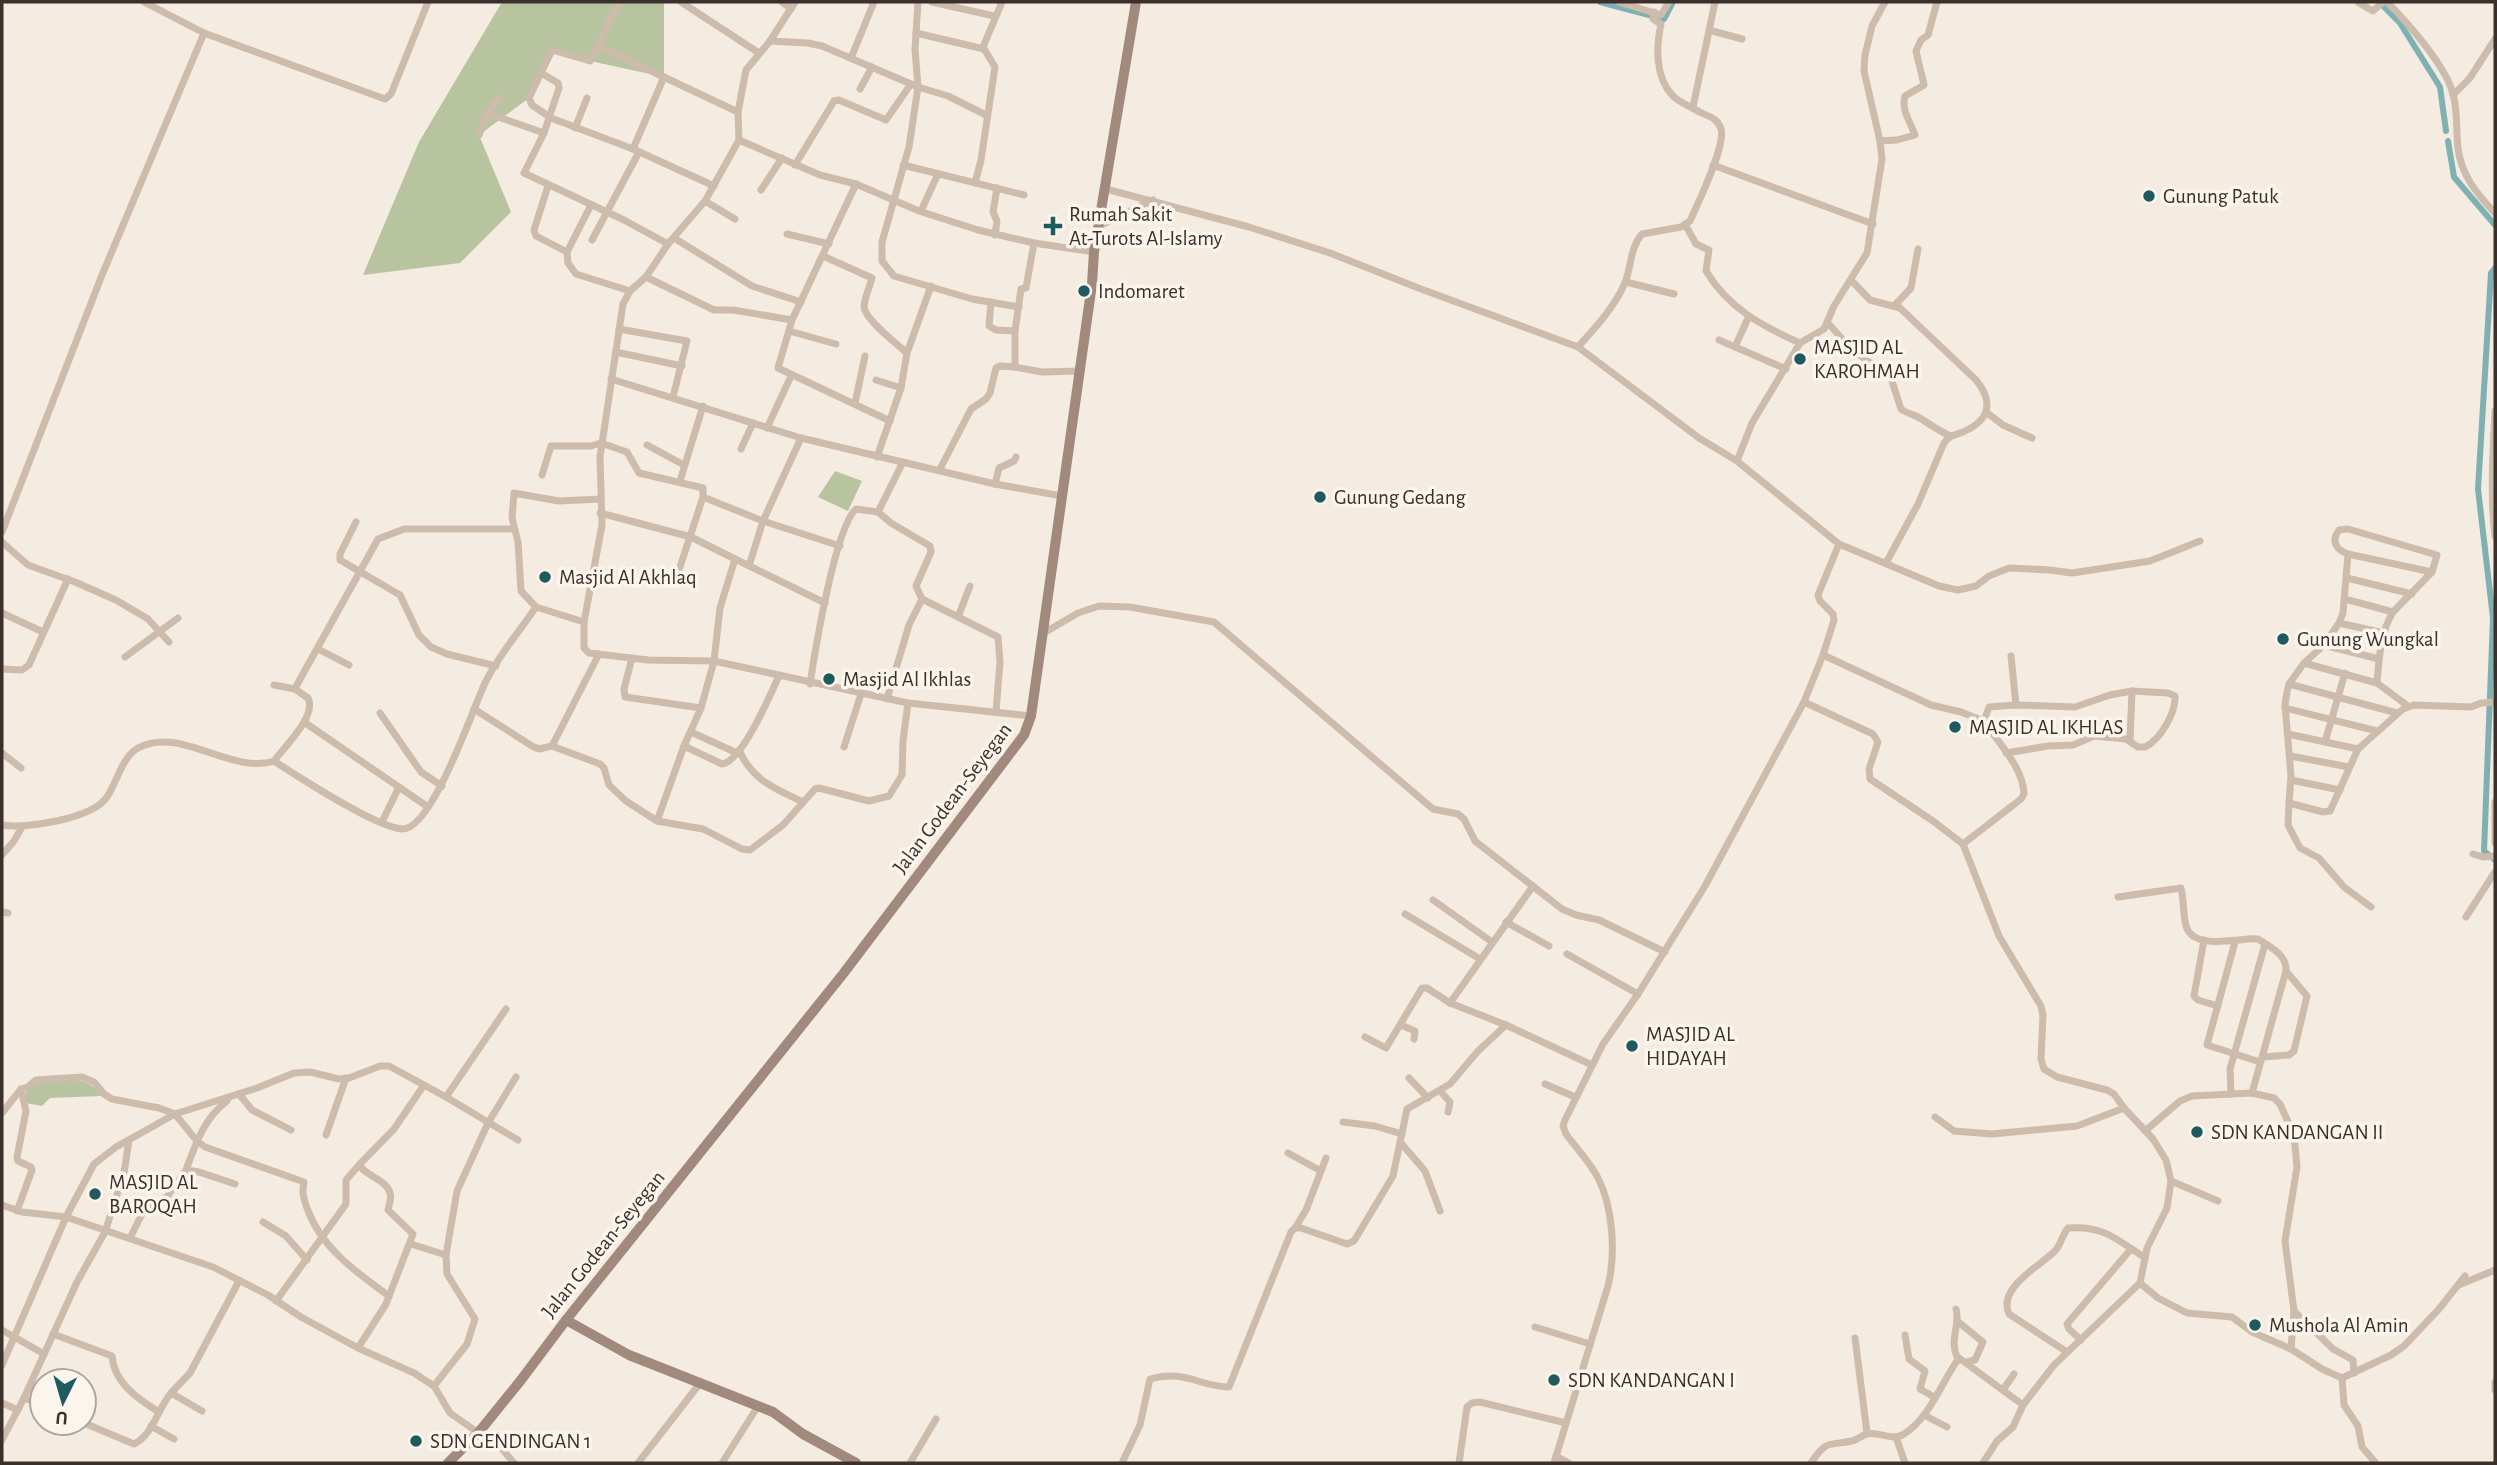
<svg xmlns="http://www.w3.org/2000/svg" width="2497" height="1465" font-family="'Alegreya Sans',sans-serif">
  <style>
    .green { fill: #b8c4a0 }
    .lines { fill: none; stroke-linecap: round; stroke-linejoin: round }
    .canal { stroke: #7fb0b2; stroke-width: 6 }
    .street { stroke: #cdbbac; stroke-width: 7 }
    .secondary { stroke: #a18a7d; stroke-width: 10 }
    .poi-dot { fill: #1f5a5e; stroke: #fbf5ee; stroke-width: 2.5 }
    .labels { text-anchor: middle; stroke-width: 7; stroke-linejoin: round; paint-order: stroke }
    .poi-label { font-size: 21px; fill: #3b302b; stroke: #fbf5ee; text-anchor: start }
    .street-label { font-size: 21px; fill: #3b302b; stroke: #fbf5ee }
  </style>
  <rect width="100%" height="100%" fill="#f4ebe1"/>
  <g class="green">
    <polygon points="502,2 664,2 664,77 590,61 556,50 529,98 479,135 511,212 460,263 363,275 419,142"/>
    <polygon points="835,471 862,481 848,511 818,497"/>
    <path d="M76,1080C89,1082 94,1086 101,1096L50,1098L42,1106L26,1103V1091L40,1082Z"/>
  </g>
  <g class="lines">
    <g class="canal">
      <polyline points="1600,2 1664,19 1673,2"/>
      <polyline points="2379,2 2400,23 2440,87 2446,131"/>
      <polyline points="2448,141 2454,177 2495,225"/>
      <polyline points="2495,268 2491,273 2478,489 2493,618 2484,851 2495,860"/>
    </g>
    <g class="street">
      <polyline points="144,2 204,33 385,99 391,94 428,2"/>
      <polyline points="681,2 759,53"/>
      <polyline points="782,2 791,9"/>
      <polyline points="918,2 915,49 918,87 948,96 986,115"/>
      <polyline points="932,2 994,16"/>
      <polyline points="1619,2 1661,15 1669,2"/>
      <path d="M2387,2C2407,22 2446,66 2453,94C2458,112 2456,130 2458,148C2461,175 2477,194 2495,213"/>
      <polyline points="2359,3 2373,11 2383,2"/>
      <polyline points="1709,30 1742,39"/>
      <polyline points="916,33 984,49"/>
      <polyline points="770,41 808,43 822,46 918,87 909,147 882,242 882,261 894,276 972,299 1019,307"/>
      <polyline points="598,46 619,2"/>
      <polyline points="851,58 874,2"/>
      <polyline points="541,73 558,83 559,88 544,133 524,173 624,220 668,244"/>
      <polyline points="860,89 872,67"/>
      <polyline points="2453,95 2470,78 2495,39"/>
      <polyline points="1693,107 1715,2"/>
      <polyline points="487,113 544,133"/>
      <polyline points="575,128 587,98"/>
      <polyline points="479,135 487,113 500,98"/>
      <polyline points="739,140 738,112 746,70 770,41 795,2"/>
      <path d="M1880,141L1897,140L1915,135C1910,121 1901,110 1905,96L1924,85L1916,51L1921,40L1928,35L1937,2"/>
      <polyline points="633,149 664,77"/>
      <polyline points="795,165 834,101 839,100 886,120 911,84"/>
      <polyline points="903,165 1024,195"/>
      <polyline points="1713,165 1873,224"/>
      <polyline points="975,183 981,160 995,67 983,47 1002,2"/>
      <polyline points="856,184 792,320 778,368 890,421"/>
      <polyline points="548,186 534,230 536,236 567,252 568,263 576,274 630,291"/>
      <polyline points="714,186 633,149 551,118 532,105 529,98 552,50 590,61 598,46 738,112"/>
      <path d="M1106,189L1249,227L1330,253L1421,289L1578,347L1699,438L1737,461L1839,544L1818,595L1820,601L1833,614L1834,620L1823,655L1804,702L1705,886L1638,994L1603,1044L1565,1120L1563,1126L1566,1134C1576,1148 1590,1162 1598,1178C1613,1207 1616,1254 1608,1286L1554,1463"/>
      <polyline points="761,190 782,158"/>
      <polyline points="705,201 735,219"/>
      <polyline points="921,211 938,174"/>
      <polyline points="1099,226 1153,200"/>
      <path d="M1686,226L1696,244L1709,250L1706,271C1728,308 1762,326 1800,343"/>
      <polyline points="787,234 829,244"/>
      <polyline points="995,235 997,221 993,212 997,188"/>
      <polyline points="674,238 752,286 801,302"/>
      <polyline points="592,240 639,152"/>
      <polyline points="567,252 591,205"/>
      <path d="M823,256L872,278C870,286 865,297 864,306C864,319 897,344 907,353"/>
      <polyline points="646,277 714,310 733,310 792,320"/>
      <path d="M1851,280L1870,300L1900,308L1976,380C1994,402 1990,420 1963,432C1955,435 1950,435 1944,443L1918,504L1886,563"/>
      <polyline points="1626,282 1674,294"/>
      <polyline points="991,302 989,326 996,330 1015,331"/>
      <polyline points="1895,305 1911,288 1918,249"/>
      <path d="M1828,323L1850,348L1891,378L1901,409C1908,414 1916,415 1923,420C1932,426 1940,431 1950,436"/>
      <polyline points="619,329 687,341 673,397"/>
      <polyline points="789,331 836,344"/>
      <polyline points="1719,340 1786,369"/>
      <path d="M1578,347C1595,328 1613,309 1624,285C1632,268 1629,249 1642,234L1681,227L1690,221C1698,203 1726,146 1721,129C1717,116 1705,116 1696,110C1689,106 1679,102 1673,96C1655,78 1656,47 1661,24L1653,19L1654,12"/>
      <polyline points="1735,347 1749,316"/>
      <polyline points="616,352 682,366"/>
      <polyline points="1015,367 1042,372 1079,371"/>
      <polyline points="611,379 801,438 995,484 1062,496"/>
      <polyline points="876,380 901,388"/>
      <polyline points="855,403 865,356"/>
      <path d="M2495,411C2493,454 2490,494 2495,536"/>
      <polyline points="1986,412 2003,425 2032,438"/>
      <polyline points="767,428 791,376"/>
      <polyline points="647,445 684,465"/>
      <polyline points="741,449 753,423"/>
      <polyline points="877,457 901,388 907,353 931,286"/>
      <polyline points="1737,461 1752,423 1800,343 1824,329 1834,306 1867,253 1882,159 1880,141 1864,71 1865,55 1872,26 1885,2"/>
      <polyline points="940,469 971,409 986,399 990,393 996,368 1000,366 1015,367 1015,331 1021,289 1026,288 1034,243"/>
      <polyline points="542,475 551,446 591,446 601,443 627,452 639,473 703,488 703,497 763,521 840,546"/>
      <polyline points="680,481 703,406"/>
      <polyline points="995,484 999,468 1014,461 1016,457"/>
      <polyline points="878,512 903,462"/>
      <polyline points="600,513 691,537 735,559 720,608 714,661 701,708 684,746 657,821"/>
      <polyline points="356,522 340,554 340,560 400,595 419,635 431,647 447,654 496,666"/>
      <polyline points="2,532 102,275 204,33"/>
      <polyline points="2,542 28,565 75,582 116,600 148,619 169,642"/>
      <polyline points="1839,544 1939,586 1958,590 1976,586 1989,576 2009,568 2050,570 2072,573 2150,561 2200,541"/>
      <path d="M2348,554L2432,572L2393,612C2380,633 2379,659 2377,683L2408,706"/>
      <polyline points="735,559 825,603"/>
      <polyline points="749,566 763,521 801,438"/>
      <polyline points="679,570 703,497"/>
      <polyline points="2347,578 2412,594"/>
      <polyline points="2345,599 2393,612"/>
      <polyline points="536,607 521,591 518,542 512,518 514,493 559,501 601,499"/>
      <polyline points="2,613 43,632"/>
      <polyline points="958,617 970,586"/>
      <polyline points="584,622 584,648 589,653 648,660 714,661 908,703 1031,716"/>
      <polyline points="2339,623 2384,633"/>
      <polyline points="1042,634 1078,613 1099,606 1130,607 1214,622 1433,809 1458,814 1464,819 1475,841 1562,909 1576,915 1599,920 1665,952"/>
      <path d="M2324,645L2339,623L2343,613L2348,554C2337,550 2330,542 2339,530L2348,529L2437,555L2432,572"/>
      <polyline points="318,649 349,665"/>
      <polyline points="1823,655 1931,705 1961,712 1984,721"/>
      <polyline points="2011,656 2016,705"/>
      <polyline points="125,657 178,618"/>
      <polyline points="632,658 624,689 625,697 701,708"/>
      <polyline points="2379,659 2324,645 2304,663 2289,684 2287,692 2285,705 2291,776 2289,803 2323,812 2330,811 2358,749 2403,709 2414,705 2471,707 2481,703 2495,702"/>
      <polyline points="2304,663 2377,683"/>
      <polyline points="2,669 22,670 29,665 68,579"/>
      <path d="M810,684C815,651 835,528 856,509L878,512L891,523L930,546L931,552L916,586L922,599L998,637L1000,662L996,711"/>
      <polyline points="2289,684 2397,713"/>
      <polyline points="274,685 295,689"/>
      <polyline points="887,699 909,625 922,599"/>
      <polyline points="1804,702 1873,734 1878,742 1869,769 1870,779 1933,821 1963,844 1999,936 2041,1006 2043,1016 2041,1059 2044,1069 2057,1077 2107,1090 2114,1094 2124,1108 2153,1139 2166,1160 2171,1181 2167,1208 2147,1248 2140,1283 2054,1365 2023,1405 2013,1427 1997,1441 1983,1463"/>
      <polyline points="2285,708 2377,731"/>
      <polyline points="474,709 532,746 539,749 552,746 599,654"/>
      <polyline points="380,713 421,772 442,786"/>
      <polyline points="304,722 428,807"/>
      <polyline points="691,732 737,753"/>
      <polyline points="2288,734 2358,749"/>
      <polyline points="2130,740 2132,691"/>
      <polyline points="2325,742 2345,673"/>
      <polyline points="552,746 600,764 604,768 609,785 626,801 657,821 703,829 742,849 750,850 783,825 815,789 819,788 869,801 889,796 902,775 903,741 908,703"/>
      <path d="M684,746L722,764C742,762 770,695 779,676"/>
      <polyline points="844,747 861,694"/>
      <path d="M739,750C752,780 775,789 803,802"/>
      <polyline points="2,753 21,768"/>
      <polyline points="2290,756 2349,767"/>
      <path d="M274,761C285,746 317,716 308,698L295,689L299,681L378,539L404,529H514"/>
      <polyline points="2291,780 2340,790"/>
      <polyline points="2495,802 2495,843"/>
      <polyline points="2289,803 2288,825 2300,848 2319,858 2344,887 2371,907"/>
      <polyline points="382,822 399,787"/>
      <path d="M2,825C26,829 92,819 107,797C117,782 122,757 138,748C179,725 231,775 274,761C299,777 375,827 402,829C432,831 473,708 485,683C498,656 519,632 536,607L584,622L602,525L600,457L623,304L630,291L646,277L668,244L705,201L739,140L820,175L856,184L919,211L978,230L1034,243L1094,252"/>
      <path d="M1963,844L2021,799L2024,794C2023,767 1999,744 1984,721L1989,707L2016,705L2075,707L2110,695L2132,691L2168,693L2175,696C2176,713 2160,740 2145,747H2138L2126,739L2094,736L2073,745L2048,746L2006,753"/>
      <polyline points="2473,854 2483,857 2495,856"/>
      <polyline points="2,855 14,841 22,827"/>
      <path d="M2118,897L2181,888C2184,900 2183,914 2186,926C2194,952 2241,937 2258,939C2271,947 2287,955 2286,971L2252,1093"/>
      <polyline points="1433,900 1492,942"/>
      <polyline points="2,912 8,913"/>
      <polyline points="1405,914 1480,959"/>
      <polyline points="2466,917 2495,872"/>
      <polyline points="1506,922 1549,946"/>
      <polyline points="2204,940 2194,996 2198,1000 2218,1006"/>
      <polyline points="2235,942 2207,1045 2260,1062"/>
      <polyline points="1567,954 1638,994"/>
      <polyline points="1401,1025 1415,1031 1414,1039"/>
      <polyline points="1506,1025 1450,1003 1533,886"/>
      <polyline points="1365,1037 1386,1048 1422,988 1427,988 1450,1003"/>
      <polyline points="2263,1057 2289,1055 2294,1051 2307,996 2286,971"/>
      <polyline points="1409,1078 1428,1098"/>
      <polyline points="1545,1084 1575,1097"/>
      <polyline points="1440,1091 1450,1102 1448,1112"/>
      <polyline points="239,1094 252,1110 291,1130"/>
      <polyline points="2231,1094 2230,1069 2265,944"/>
      <polyline points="446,1097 506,1009"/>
      <path d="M2,1113L21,1089L28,1087L36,1080L82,1077L94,1082L104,1094L112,1099L159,1108L175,1114L197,1141L205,1147L304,1182C302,1192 303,1197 307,1208C321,1248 356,1272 389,1296"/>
      <polyline points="1935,1117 1954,1131 1992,1134 2077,1126 2124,1108"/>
      <polyline points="1343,1122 1375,1126 1402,1134"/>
      <polyline points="2145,1131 2180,1101 2192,1096 2252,1093 2274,1098 2280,1104 2294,1135 2297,1167 2285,1241 2294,1311 2291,1349"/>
      <polyline points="326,1135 346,1078"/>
      <polyline points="1401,1143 1425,1171 1440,1211"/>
      <polyline points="1288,1153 1321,1171"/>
      <path d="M186,1170C195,1145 204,1118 227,1101"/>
      <polyline points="2171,1181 2218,1201"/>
      <polyline points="2,1205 22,1212 66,1217 213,1267 268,1295 301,1317 358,1348 414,1373 434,1386 450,1413 503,1450 514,1463"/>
      <polyline points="17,1211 32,1170 31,1167 18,1161 17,1157 26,1111 21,1089"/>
      <polyline points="263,1222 286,1236 307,1260"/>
      <polyline points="1295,1228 1306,1210 1326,1158"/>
      <polyline points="130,1238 143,1212 167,1197 186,1170 199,1172 235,1184"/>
      <polyline points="411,1244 446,1255"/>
      <polyline points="2140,1283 2158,1298 2187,1313 2232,1317 2252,1332 2291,1349 2322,1369 2342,1378 2391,1355 2404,1346 2439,1309 2465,1276"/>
      <polyline points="2459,1285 2495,1270"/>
      <polyline points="276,1301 346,1204 346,1180 359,1165"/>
      <path d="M1956,1309C1961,1326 1948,1339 1958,1359"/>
      <polyline points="2294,1311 2333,1349 2353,1360 2354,1373"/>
      <polyline points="1957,1321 1983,1342 1975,1360 1967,1362"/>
      <polyline points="1535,1327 1590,1344"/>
      <polyline points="2,1330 44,1354"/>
      <path d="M53,1334L112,1356C114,1383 138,1399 159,1412"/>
      <polyline points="1905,1335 1909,1359 1925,1371 1920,1389 1934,1397"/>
      <polyline points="1855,1338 1867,1433"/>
      <polyline points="2081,1340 2069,1329 2067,1324 2131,1249"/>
      <path d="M358,1348L386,1304L413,1234L388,1210C389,1205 392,1198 390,1193C387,1180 366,1176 359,1165L394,1129L424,1085"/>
      <path d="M2067,1352L2009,1314C1997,1288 2040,1266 2055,1251C2061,1245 2062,1235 2068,1228C2103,1225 2118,1240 2145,1258"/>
      <polyline points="2,1365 66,1217 94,1164 116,1147 175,1114 257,1088 294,1073 310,1072 339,1079 349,1078 380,1066 389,1066 446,1097 518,1140"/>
      <polyline points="2342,1378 2344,1405 2358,1426 2362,1447 2376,1463"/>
      <polyline points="2495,1382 2495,1390"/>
      <polyline points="434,1386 467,1344 475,1319 447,1274 446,1255 457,1191 488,1123 516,1077"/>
      <polyline points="2003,1390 2014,1374"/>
      <polyline points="171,1393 190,1373 239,1281"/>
      <polyline points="24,1398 42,1405"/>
      <polyline points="2,1403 18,1410"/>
      <polyline points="1924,1415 1947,1427"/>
      <path d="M84,1423L134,1444C153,1435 158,1408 171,1393L202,1411"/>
      <polyline points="151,1426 174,1439"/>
      <polyline points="1896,1437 1905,1463"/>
      <polyline points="2,1440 24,1398 77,1282 105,1232 124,1173 129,1140"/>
      <polyline points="1556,1456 1569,1463"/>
      <polyline points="638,1463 701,1382"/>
      <polyline points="722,1463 758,1406"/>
      <polyline points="910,1463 936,1419"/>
      <path d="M1122,1463L1140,1425L1150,1379C1184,1369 1201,1387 1229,1387L1291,1232L1295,1228H1301L1347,1244L1354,1241L1393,1176L1407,1109L1450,1084L1478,1051L1506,1025L1592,1065"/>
      <polyline points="1459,1463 1467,1407 1472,1403 1480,1402 1566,1423"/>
      <path d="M1811,1463C1827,1439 1828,1446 1852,1441C1857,1440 1862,1435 1867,1434C1879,1431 1892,1442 1904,1434C1930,1418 1942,1381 1959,1358L2023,1405"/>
    </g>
    <g class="secondary">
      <polyline points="566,1320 629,1355 773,1412 803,1434 856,1463"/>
      <polyline points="448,1463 479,1432 521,1380 566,1320 843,974 1024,735 1031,716 1092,284 1094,252 1136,2"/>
    </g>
  </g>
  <g class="poi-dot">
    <circle cx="2149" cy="196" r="7"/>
    <path d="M1049.5 215.5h7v7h7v7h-7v7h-7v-7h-7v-7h7z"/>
    <circle cx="1084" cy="291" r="7"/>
    <circle cx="1800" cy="359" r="7"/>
    <circle cx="1320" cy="497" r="7"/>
    <circle cx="545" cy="577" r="7"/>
    <circle cx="2283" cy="639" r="7"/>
    <circle cx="829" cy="679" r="7"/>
    <circle cx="1955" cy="727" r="7"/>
    <circle cx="1632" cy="1046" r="7"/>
    <circle cx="2197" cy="1132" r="7"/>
    <circle cx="95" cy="1194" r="7"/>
    <circle cx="2255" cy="1325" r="7"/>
    <circle cx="1554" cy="1380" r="7"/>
    <circle cx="416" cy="1441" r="7"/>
  </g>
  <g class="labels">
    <g class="poi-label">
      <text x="2163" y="203">Gunung Patuk</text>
      <text x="1069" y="221">Rumah Sakit<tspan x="1069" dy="24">At-Turots Al-Islamy</tspan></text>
      <text x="1098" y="298">Indomaret</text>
      <text x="1814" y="354">MASJID AL<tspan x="1814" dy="24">KAROHMAH</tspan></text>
      <text x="1334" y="504">Gunung Gedang</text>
      <text x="559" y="584">Masjid Al Akhlaq</text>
      <text x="2297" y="646">Gunung Wungkal</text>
      <text x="843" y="686">Masjid Al Ikhlas</text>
      <text x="1969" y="734">MASJID AL IKHLAS</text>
      <text x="1646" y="1041">MASJID AL<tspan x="1646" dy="24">HIDAYAH</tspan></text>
      <text x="2211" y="1139">SDN KANDANGAN II</text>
      <text x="109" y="1189">MASJID AL<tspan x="109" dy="24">BAROQAH</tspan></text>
      <text x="2269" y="1332">Mushola Al Amin</text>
      <text x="1568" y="1387">SDN KANDANGAN I</text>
      <text x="430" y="1448">SDN GENDINGAN 1</text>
    </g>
    <g class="street-label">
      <text transform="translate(952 798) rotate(-53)" y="7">Jalan Godean-Seyegan</text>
      <text transform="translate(603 1244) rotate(-51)" y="7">Jalan Godean-Seyegan</text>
    </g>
  </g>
  <rect width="2497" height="1465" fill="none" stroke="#3b302b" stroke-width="7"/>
  <g transform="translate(63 1402) rotate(185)"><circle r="33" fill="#fbf5ee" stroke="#aea6a0" stroke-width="2"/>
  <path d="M0-5L12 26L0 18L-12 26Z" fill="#1f5a5e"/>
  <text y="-10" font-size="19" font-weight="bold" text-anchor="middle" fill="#3b302b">U</text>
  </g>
</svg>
